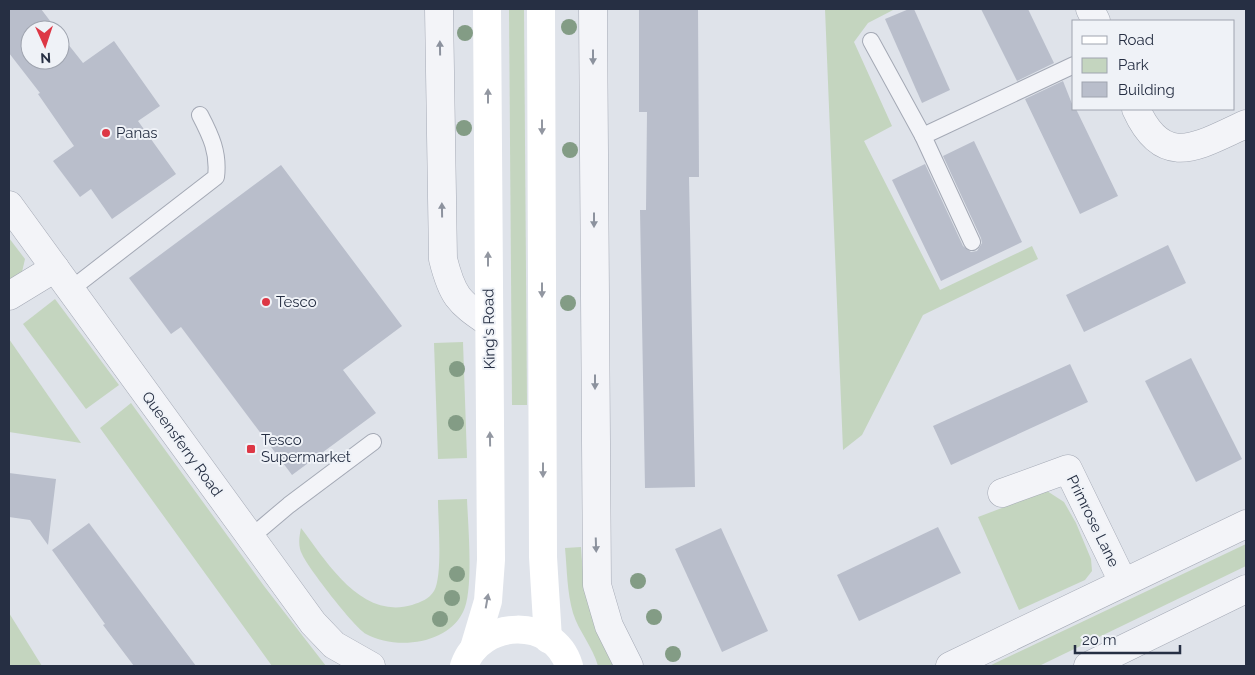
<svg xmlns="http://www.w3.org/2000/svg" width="1255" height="675" font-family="Raleway,sans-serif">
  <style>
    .green { fill: #c4d5bf }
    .building { fill: #b9becb }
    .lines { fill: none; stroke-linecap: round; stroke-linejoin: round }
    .service-casing { stroke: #a4a9b5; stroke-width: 18 }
    .minor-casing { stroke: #a4a9b5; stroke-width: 29 }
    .tertiary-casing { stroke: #a4a9b5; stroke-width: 29 }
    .service { stroke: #f3f4f8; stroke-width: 16 }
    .minor { stroke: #f3f4f8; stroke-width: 28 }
    .tertiary { stroke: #f3f4f8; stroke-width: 28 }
    .secondary { stroke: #fff; stroke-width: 28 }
    .tree { fill: #839c85 }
    .oneway { fill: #8c929e }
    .oneway2 { fill: #9297a1 }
    .poi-dot { fill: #dd3745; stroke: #eff2f7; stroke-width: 2 }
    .labels { text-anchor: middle; stroke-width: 4; stroke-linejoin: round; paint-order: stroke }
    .poi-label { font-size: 15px; fill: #262f43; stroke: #eff2f7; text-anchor: start }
    .street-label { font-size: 15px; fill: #262f43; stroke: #eff2f7 }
  </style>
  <rect width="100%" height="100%" fill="#dfe3ea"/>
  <g class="green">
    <polygon points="509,9 524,9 527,405 512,405"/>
    <polygon points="825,9 895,9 868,23 854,42 892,126 864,141 940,290 1032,246 1038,259 923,315 862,435 843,450"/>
    <polygon points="9,238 25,259 22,272 9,282"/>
    <polygon points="55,299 119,385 86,409 23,324"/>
    <polygon points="9,339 81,443 9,432"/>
    <polygon points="463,342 467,458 438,459 434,343"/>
    <polygon points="131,403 264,586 326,666 272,666 100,428"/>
    <polygon points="1047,491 1064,502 1076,523 1091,559 1092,571 1085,580 1019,610 978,517"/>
    <path d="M467,499C468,526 474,591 463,612C447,645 395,650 366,634C354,627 308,568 302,554C298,547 299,537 301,528C327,562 361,620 412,605C421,602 429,599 434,591C443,575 438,520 438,500Z"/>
    <polygon points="1246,544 1246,566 1039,666 989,666"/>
    <path d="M581,547C584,598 591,621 614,666H598C593,647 579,632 573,613C567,593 567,569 565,548Z"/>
    <polygon points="9,613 42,666 9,666"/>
  </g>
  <g class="building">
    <polygon points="9,9 41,9 57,30 30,30 30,60 60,60 60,34 83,63 114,41 160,106 138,121 176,174 112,219 91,189 80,197 53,161 74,146 38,94 40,93 9,53"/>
    <polygon points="639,9 698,9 699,177 689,177 695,487 645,488 640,210 646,210 647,112 639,112"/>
    <polygon points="909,9 914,9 950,90 922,103 885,19"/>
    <polygon points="981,9 1028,9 1054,63 1017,81"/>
    <polygon points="1063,81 1074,109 1076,109 1118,196 1080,214 1025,99"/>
    <polygon points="974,141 1022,242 941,281 892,180 925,164 963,246 971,252 977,251 982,243 981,238 943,156"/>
    <polygon points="281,165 402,326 343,370 376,413 292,475 181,327 171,334 129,278"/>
    <polygon points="1168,245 1186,283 1084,332 1066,295"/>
    <polygon points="1191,358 1242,459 1196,482 1145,381"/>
    <polygon points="1070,364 1088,402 951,465 933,426"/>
    <polygon points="9,473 56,479 48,545 30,520 9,517"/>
    <polygon points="89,523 143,595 196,666 134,666 103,625 105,624 52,550"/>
    <polygon points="938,527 961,573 859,621 837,575"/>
    <polygon points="721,528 768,631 722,652 675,549"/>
  </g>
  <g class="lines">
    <defs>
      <g id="service">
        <polyline points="871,41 923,136"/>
        <polyline points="972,242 923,136 1074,65"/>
        <path d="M70,290L216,177C219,153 211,136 200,115"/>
        <polyline points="250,538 289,505 373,442"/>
      </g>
      <g id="minor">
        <path d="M439,9L443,259C452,295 458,302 488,322"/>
        <polyline points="593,9 597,585 609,626 629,666"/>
        <polyline points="1090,9 1096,21"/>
        <path d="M1136,109C1164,171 1199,145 1246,124"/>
        <polyline points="9,296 55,268"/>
        <polyline points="1002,493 1068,469 1123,582"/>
        <polyline points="950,666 1246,524"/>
        <polyline points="1088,666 1246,589"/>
      </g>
      <polyline id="tertiary" points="9,205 313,623 334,645 371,666"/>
    </defs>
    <use href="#service" class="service-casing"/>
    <use href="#minor" class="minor-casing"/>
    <use href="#tertiary" class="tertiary-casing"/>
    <use href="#service" class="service"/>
    <use href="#minor" class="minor"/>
    <use href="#tertiary" class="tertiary"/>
    <g class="secondary">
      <polyline points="541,9 543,557 548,639"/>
      <polyline points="474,648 488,601 491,560 487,9"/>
      <path d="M464,666C480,619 554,616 569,666"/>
    </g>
  </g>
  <g class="tree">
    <circle cx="569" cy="27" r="8"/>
    <circle cx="465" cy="33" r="8"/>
    <circle cx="464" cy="128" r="8"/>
    <circle cx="570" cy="150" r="8"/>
    <circle cx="568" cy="303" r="8"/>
    <circle cx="457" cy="369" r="8"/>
    <circle cx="456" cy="423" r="8"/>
    <circle cx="457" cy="574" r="8"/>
    <circle cx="638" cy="581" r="8"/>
    <circle cx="452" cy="598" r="8"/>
    <circle cx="654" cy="617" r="8"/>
    <circle cx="440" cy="619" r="8"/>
    <circle cx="673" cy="654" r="8"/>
  </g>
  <defs><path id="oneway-solid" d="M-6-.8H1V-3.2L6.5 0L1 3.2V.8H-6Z" transform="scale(1.25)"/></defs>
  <g class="oneway">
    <use href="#oneway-solid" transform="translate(440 48) rotate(-91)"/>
    <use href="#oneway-solid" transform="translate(593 57) rotate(90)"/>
    <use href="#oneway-solid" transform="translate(442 210) rotate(-91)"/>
    <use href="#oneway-solid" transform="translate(594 220) rotate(90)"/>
    <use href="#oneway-solid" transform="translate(595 382) rotate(90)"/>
    <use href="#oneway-solid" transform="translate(596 545) rotate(88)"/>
  </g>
  <g class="oneway2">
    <use href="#oneway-solid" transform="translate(488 96) rotate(-90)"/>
    <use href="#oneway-solid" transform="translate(542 127) rotate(90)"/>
    <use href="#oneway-solid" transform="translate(488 259) rotate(-90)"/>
    <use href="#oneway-solid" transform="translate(542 290) rotate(90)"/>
    <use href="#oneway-solid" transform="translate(490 439) rotate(-91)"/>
    <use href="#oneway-solid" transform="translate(543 470) rotate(90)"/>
    <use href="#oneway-solid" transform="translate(487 601) rotate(-80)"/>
  </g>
  <g class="poi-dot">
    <circle cx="106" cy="133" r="5"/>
    <circle cx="266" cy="302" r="5"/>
    <rect x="246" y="444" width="10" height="10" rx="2.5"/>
  </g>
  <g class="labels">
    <g class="poi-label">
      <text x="116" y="138">Panas</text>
      <text x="276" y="307">Tesco</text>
      <text x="261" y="445">Tesco<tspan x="261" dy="17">Supermarket</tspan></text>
    </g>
    <g class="street-label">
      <text transform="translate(489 329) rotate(-91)" y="5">King's Road</text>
      <text transform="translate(182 444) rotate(54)" y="5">Queensferry Road</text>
      <text transform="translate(1093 521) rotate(64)" y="5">Primrose Lane</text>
    </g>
  </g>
  <rect width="1255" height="675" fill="none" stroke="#262f43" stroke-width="20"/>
  <rect x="1072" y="20" width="162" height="90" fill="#eff2f7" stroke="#9fa4af"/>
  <rect x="1082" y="36" width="25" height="8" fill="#ffffff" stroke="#9fa4af"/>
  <text x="1118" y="45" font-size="15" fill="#262f43">Road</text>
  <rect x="1082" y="58" width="25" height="15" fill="#c4d5bf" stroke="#9fa4af"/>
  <text x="1118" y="70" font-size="15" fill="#262f43">Park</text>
  <rect x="1082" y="82" width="25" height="15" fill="#b9becb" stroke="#9fa4af"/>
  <text x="1118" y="95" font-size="15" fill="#262f43">Building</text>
  <g transform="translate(45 45) rotate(177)"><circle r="24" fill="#eff2f7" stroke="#9fa4af"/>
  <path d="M0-4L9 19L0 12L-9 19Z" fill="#dd3745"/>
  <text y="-8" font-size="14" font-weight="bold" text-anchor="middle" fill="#262f43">N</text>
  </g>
  <path d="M1075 645v8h105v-8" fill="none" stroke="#262f43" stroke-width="2.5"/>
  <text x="1082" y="645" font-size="15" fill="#262f43" stroke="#eff2f7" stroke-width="4" paint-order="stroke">20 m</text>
</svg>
